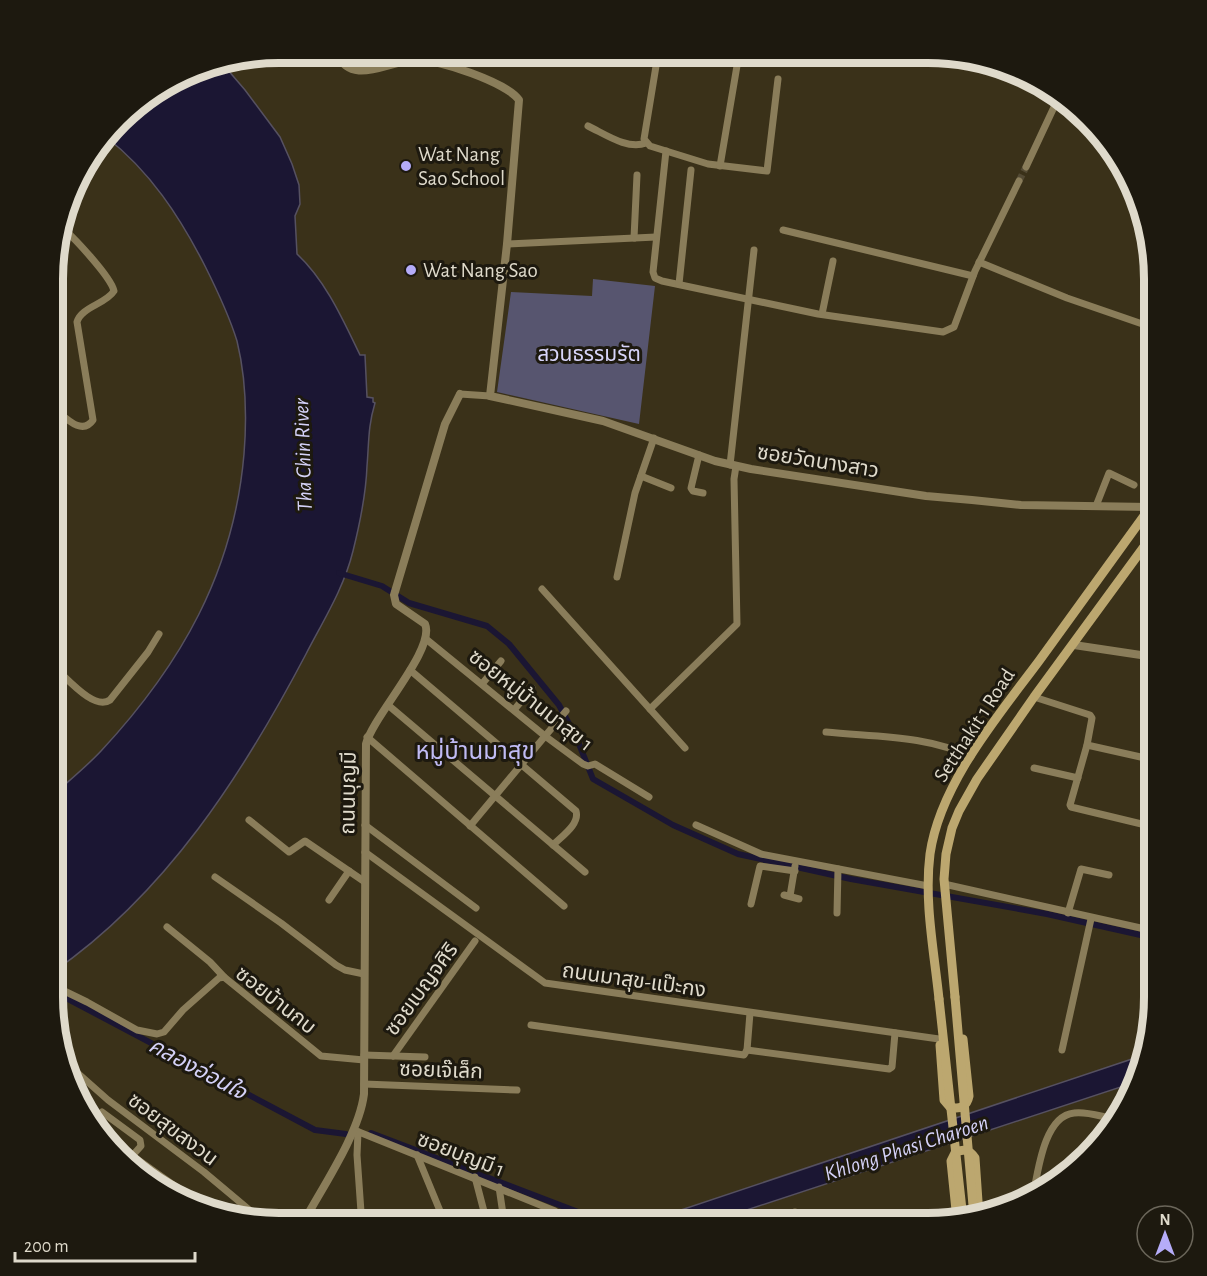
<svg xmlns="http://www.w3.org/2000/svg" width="1207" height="1276" font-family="'Alegreya Sans','Noto Sans Thai',sans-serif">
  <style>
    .green { fill: #57556f }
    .water { fill: #1b1633; stroke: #565161; stroke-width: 1.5 }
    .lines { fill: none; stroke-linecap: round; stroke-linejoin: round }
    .canal { stroke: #1b1633; stroke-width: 6 }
    .minor-tunnel { stroke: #534a34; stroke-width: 7; stroke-dasharray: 7 3.5; stroke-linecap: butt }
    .minor { stroke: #8a7d5a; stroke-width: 7 }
    .tertiary { stroke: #8a7d5a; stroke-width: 8 }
    .secondary { stroke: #bca76f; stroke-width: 9 }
    .secondary-bridge { stroke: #bca76f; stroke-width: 9 }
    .poi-dot { fill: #b5acf8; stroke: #1d190f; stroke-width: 2 }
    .labels { text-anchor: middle; stroke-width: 6; stroke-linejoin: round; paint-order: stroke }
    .poi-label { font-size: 21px; fill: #dfdacb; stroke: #1d190f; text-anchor: start }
    .park-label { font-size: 21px; fill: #d8d5fa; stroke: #1d190f }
    .street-label { font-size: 21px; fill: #dfdacb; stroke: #1d190f }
    .water-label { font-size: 22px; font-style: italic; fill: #d4d1f7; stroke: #1d190f }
    .quarter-label { font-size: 24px; fill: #c0bbf4; stroke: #1d190f }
    .rim { fill: none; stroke: #dfdacb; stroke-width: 8 }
  </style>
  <rect width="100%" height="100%" fill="#3a3119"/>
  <polygon class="green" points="593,279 655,286 639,424 497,392 511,292 592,296"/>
  <g class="water">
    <path d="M221,62L245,90L280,137L292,164L299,185L300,204L295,216L297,254C326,281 343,320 360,355H365L367,397L373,398V402L375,403C368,426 369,442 367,466C366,494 360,523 353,551C344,588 323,621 306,654C243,774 166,894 53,972L54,794C70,780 87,766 101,751C181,665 234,572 244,454C247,417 246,378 237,341C229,315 217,290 205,266C180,217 150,171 106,137L130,109L206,65Z"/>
    <polygon points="1141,1056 1133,1083 707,1223 642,1223"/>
  </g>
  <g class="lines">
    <g class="canal">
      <polyline points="339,573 382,586 409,603 487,626 509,644 559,705 577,739 593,779 673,825 738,854 851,879 1047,914 1154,938"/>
      <polyline points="53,991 315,1130 346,1134"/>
      <polyline points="371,1133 607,1223"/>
    </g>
    <polyline class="minor-tunnel" points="1019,181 1026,167"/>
    <g class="minor">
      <polyline points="658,54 644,139 650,146 708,164 767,171 778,79"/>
      <polyline points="1011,73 1011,76 1054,101 1055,105 1026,167"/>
      <path d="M588,126C605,134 627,150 646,143"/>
      <polyline points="666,151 653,272 655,278 662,281 818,314 943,332 954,327 975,271 1019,181"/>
      <polyline points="720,166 739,54"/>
      <polyline points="783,230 973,276"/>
      <polyline points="634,238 637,175"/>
      <polyline points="507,244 656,237"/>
      <polyline points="979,262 1067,298 1154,328"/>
      <polyline points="679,284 691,170"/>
      <polyline points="822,314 833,261"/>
      <polyline points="460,394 490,396"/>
      <path d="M56,410C66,418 82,436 93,420L77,322C81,307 106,304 114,291C111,277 72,235 60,226"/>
      <polyline points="699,455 691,488 693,491 703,493"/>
      <polyline points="730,465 754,250"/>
      <polyline points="641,476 671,488"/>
      <polyline points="1096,506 1109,473 1134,485"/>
      <polyline points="617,577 635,493 654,438"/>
      <polyline points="542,589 685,748"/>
      <polyline points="426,639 545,736 583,764 588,766 595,764 649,797"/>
      <path d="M55,668C67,678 94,711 110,700L148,652L159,634"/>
      <path d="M410,670L576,811C580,824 562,836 553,845"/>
      <polyline points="482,684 501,661"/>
      <polyline points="1034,697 1090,715 1092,718 1087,745 1070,805 1071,807 1154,827"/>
      <polyline points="388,705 585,872"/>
      <polyline points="650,709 737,624 734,479 736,466"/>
      <polyline points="514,710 532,688"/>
      <path d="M826,732C874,737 927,735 971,757"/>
      <polyline points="367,737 564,906"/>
      <polyline points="1087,745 1154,760"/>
      <polyline points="1034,768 1078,778"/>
      <polyline points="249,820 289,852 305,841 365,882"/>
      <polyline points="365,825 476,908"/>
      <polyline points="696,825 761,854 928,886"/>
      <polyline points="470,826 566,711"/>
      <polyline points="365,852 545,983 939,1039"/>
      <polyline points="215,877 281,923 336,965 345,970 364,974"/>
      <polyline points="944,884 1154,931"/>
      <polyline points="784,895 799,899"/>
      <polyline points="790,896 795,866"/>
      <polyline points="329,900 349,871"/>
      <polyline points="751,904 760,866 795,871"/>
      <polyline points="837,913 838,869"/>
      <polyline points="1068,913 1081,869 1109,875"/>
      <polyline points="167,927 210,962 224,977"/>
      <polyline points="1148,930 1154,904"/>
      <polyline points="54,986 87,1002 137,1030 157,1034 164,1032 183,1010 219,978 224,977 321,1056 364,1060"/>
      <polyline points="531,1025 744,1055 747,1050 750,1013"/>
      <polyline points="747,1050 889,1069 892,1067 895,1033"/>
      <polyline points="1062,1050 1091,919"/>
      <polyline points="364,1055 425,1057"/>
      <polyline points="393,1056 475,941"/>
      <polyline points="63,1060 108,1100 204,1172 265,1223"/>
      <polyline points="364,1084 517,1090"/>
      <polyline points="102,1112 140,1140 141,1146 132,1156"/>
      <polyline points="354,1130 555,1211"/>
      <polyline points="358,1132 357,1155 361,1212"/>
      <polyline points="106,1137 175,1186 185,1199"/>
      <polyline points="417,1155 445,1223"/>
      <polyline points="475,1177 487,1223"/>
      <polyline points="499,1187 504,1221"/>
      <path d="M1033,1196C1038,1171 1044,1116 1074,1113C1087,1111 1102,1117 1115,1119"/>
      <polyline points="795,1212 796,1223"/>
    </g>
    <g class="tertiary">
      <path d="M336,53C353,88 388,60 416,60C438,59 508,83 519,100L507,244L490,396L603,421L715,461L751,469L926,496L972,500L1021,505L1150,507"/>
      <polyline points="1074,645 1154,657"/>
      <path d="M303,1223C323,1186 359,1134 364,1094L366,744C373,716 436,649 425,624L396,604L394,595L445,424L460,394"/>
    </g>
    <g class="secondary">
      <polyline points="955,997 944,879 946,854 952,828 959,811 977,779 1034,697 1154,533"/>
      <path d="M939,999C934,951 924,901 930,854C940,784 998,716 1039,661C1077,608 1116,555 1154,502"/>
      <path d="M940,1045L944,1100L950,1107C960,1110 967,1106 969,1096L963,1039"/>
      <path d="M957,1220L951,1161L955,1153C963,1148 970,1150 975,1158L979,1216"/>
    </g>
    <g class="secondary-bridge">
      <polyline points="955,997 974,1217"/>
      <polyline points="939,999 963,1219"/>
    </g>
  </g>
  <g class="poi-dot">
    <circle cx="406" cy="166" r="6"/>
    <circle cx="411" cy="270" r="6"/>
  </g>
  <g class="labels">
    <g class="poi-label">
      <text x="418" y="161">Wat Nang<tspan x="418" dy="24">Sao School</tspan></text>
      <text x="423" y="277">Wat Nang Sao</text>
    </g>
    <g class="park-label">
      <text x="589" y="361">สวนธรรมรัต</text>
    </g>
    <g class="street-label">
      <text transform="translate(818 461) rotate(9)" y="7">ซอยวัดนางสาว</text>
      <text transform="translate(531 700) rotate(38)" y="7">ซอยหมู่บ้านมาสุข 1</text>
      <text transform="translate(974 725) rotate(-57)" y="7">Setthakit 1 Road</text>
      <text transform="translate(348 793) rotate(-89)" y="7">ถนนบุญมี</text>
      <text transform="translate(634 980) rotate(8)" y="7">ถนนมาสุข-แป๊ะกง</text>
      <text transform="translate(421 989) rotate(-54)" y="7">ซอยเบญจศิริ</text>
      <text transform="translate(276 1000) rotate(38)" y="7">ซอยบ้านกบ</text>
      <text transform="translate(441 1070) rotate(2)" y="7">ซอยเจ๊เล็ก</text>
      <text transform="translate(173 1129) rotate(37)" y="7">ซอยสุขสงวน</text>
      <text transform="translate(461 1154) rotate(21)" y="7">ซอยบุญมี 1</text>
    </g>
    <g class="water-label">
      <text transform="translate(302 455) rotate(-92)" y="8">Tha Chin River</text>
      <text transform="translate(198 1068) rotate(28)" y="8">คลองอ่อนใจ</text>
      <text transform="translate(906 1147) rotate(-18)" y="8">Khlong Phasi Charoen</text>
    </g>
    <g class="quarter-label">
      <text x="475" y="759">หมู่บ้านมาสุข</text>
    </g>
  </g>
  <path d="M0 0H1207V1276H0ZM279 63H928A216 216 0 0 1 1144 279V997A216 216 0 0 1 928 1213H279A216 216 0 0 1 63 997V279A216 216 0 0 1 279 63Z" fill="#1d190f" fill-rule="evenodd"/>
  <path class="rim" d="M279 63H928A216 216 0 0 1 1144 279V997A216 216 0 0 1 928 1213H279A216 216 0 0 1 63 997V279A216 216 0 0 1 279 63Z"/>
  <g transform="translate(1165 1234)"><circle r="28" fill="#1d190f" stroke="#6b665a" stroke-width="1.5"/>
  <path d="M0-4.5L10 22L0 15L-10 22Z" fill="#b5acf8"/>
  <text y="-9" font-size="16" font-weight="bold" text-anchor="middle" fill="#dfdacb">N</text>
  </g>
  <path d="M15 1252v9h180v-9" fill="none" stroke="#dfdacb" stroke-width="3"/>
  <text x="24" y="1252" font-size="18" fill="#dfdacb" stroke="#1d190f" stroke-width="4.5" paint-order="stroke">200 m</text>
</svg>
